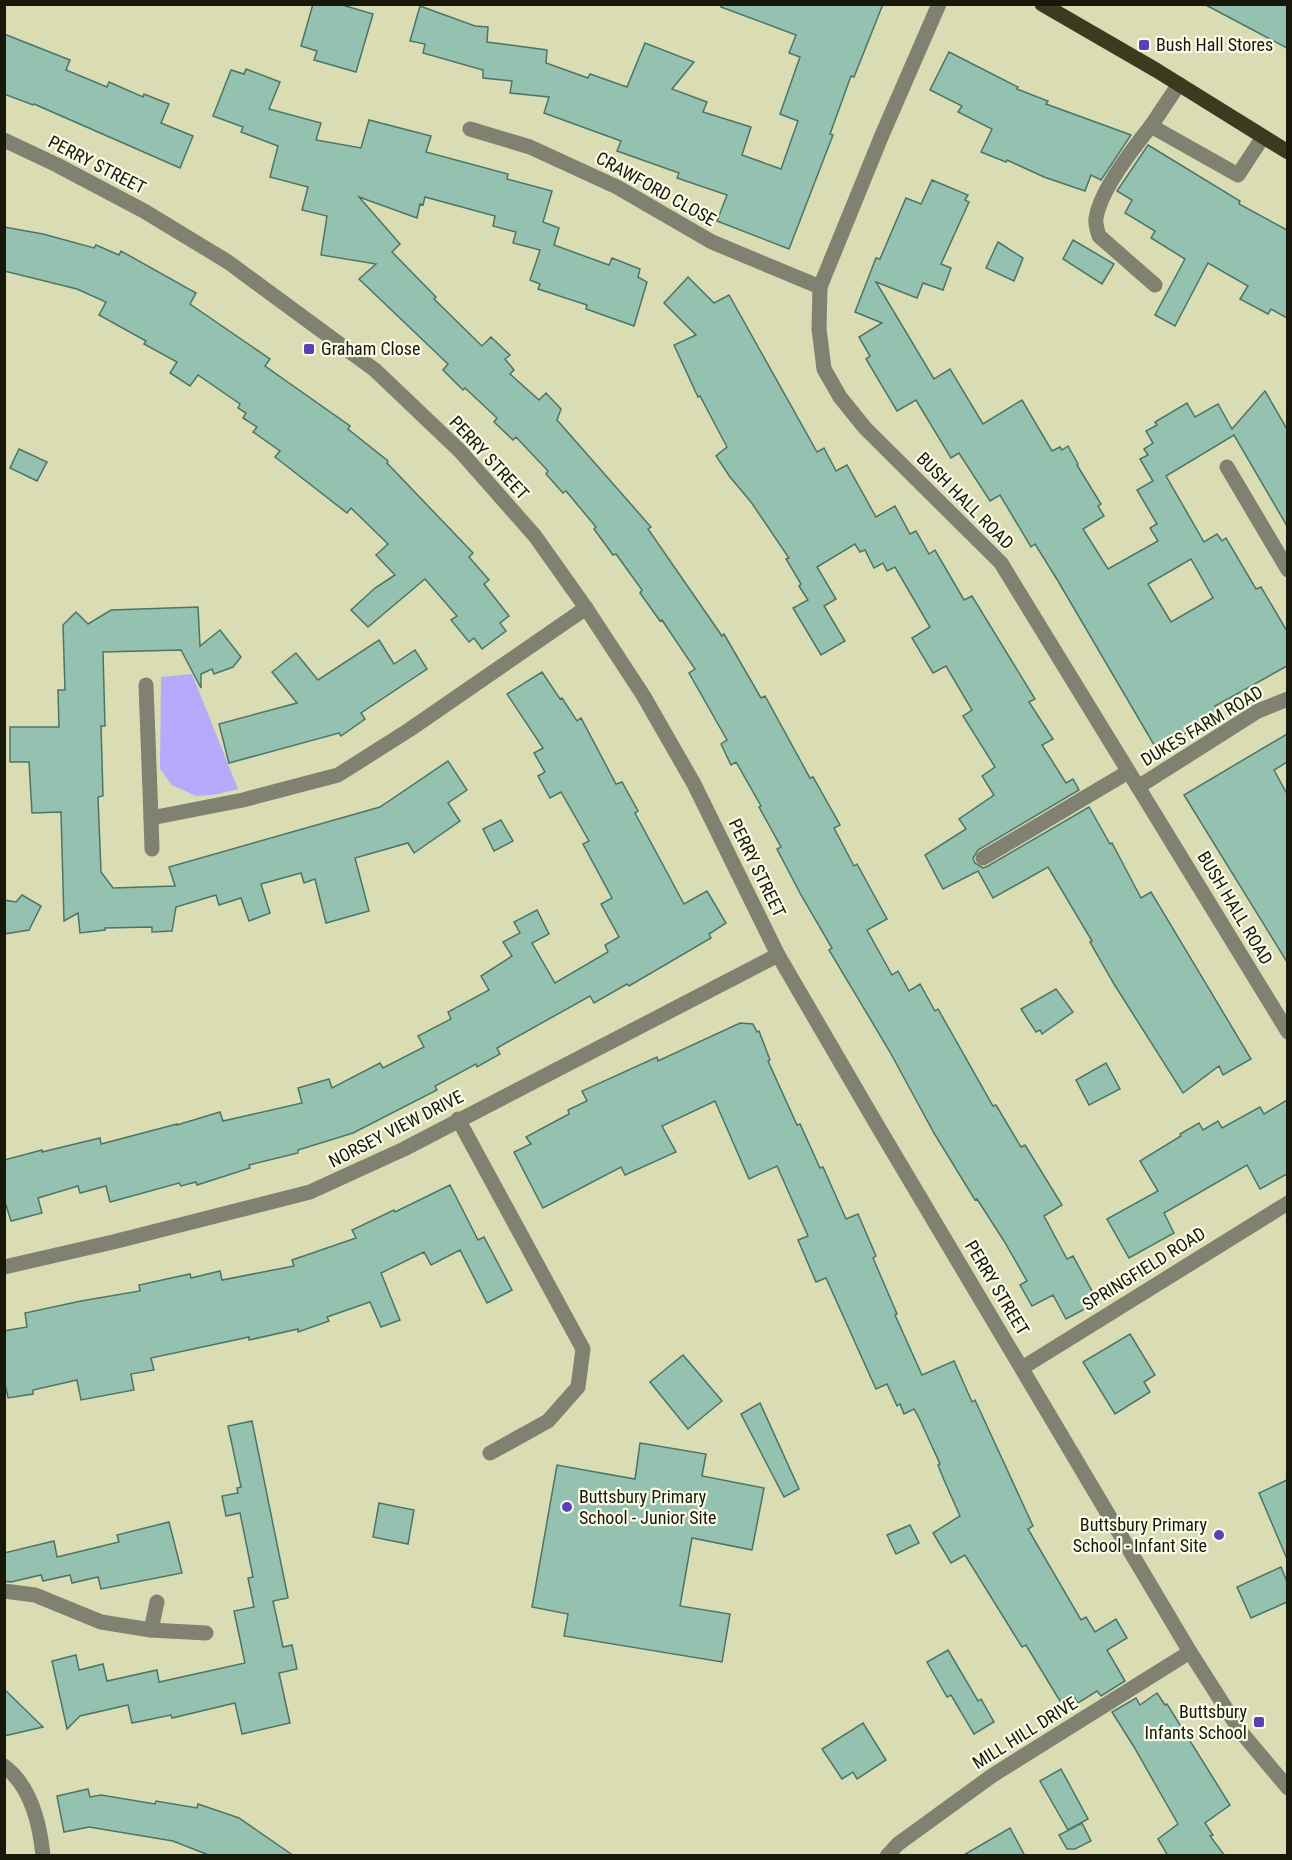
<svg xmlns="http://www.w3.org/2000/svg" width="1292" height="1860" font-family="'Roboto Condensed',sans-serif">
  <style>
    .green { fill: #b5aafb }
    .building { fill: #95c1b0; stroke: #4c7566; stroke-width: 1.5; fill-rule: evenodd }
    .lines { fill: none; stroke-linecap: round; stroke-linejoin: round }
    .minor { stroke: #808171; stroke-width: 15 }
    .major { stroke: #3a3b1f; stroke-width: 15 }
    .poi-dot { fill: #5e3fb8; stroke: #fafbe7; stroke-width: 2 }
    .labels { text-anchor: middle; stroke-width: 4.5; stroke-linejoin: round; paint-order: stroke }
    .poi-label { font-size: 18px; fill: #18180a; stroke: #fafbe7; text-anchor: start }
    .street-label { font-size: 18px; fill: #18180a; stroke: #fafbe7 }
  </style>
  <rect width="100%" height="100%" fill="#dadcb4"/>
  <polygon class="green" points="192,674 238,789 213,795 196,796 172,785 160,769 161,677"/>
  <g class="building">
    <polygon points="313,4 339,4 373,14 356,72 314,60 317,51 301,46"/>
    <polygon points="722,4 883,4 854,77 851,76 830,134 833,135 789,249 717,221 727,195 677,178 679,173 617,151 621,141 544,113 549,97 510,93 512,81 483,78 483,70 423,53 425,44 410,41 420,6 475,26 488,27 487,42 547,50 546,63 588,78 590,74 627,87 645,43 694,62 672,89 707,102 703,112 751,127 742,155 781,169 798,121 780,114 800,57 789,53 796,35 721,7"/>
    <polygon points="1204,4 1287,4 1287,48"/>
    <polygon points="4,34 70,60 66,70 107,87 109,82 143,97 144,94 169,104 161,123 193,136 180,168 34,104 33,105 4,94"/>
    <polygon points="949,52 1018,87 1017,89 1048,101 1046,104 1131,135 1101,180 1091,175 1085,191 1044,177 1007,160 1006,162 981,152 992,129 958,112 962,106 930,90"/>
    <polygon points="246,69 280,82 269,109 321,123 316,140 361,148 369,120 431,136 426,152 508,174 507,179 552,191 543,222 559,228 554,245 609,265 612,258 640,269 638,277 647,282 634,326 586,309 587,305 538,289 540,284 530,280 540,250 513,243 516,232 493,226 495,216 425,197 423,205 420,204 417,218 359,197 400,244 392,252 436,297 434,299 482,346 491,337 510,355 505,359 514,370 510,374 539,400 546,393 561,409 557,420 651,527 648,529 722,636 724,634 761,698 765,696 810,778 813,777 840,825 834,828 854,866 857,864 887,919 867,930 892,975 898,971 909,991 920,984 935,1011 938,1009 993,1106 996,1105 1021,1147 1025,1145 1062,1205 1044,1216 1067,1259 1073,1256 1098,1302 1066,1319 1053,1295 1032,1306 1020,1285 1027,1281 1004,1241 977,1199 975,1200 934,1133 890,1052 829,950 832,948 801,895 777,849 781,847 759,807 761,806 736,762 731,765 721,744 727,740 689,673 695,669 662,620 660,621 640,593 642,590 616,554 613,555 594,529 596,527 566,491 563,493 546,474 548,471 516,437 513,440 494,422 497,418 465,388 463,390 443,370 448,364 359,279 376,264 321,255 327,216 302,210 308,187 270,177 278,146 241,132 243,127 213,116 231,70 244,74"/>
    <polygon points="1148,145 1240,201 1239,204 1287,230 1287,318 1271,309 1268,314 1240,299 1248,286 1208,263 1175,326 1155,315 1185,259 1151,238 1155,231 1125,213 1132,200 1117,191"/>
    <path d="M932,180L968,195L965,200L969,202L941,264L951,268L943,290L923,283L917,298L876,282L934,379L950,369L983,424L1022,400L1052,451L1060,447L1062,450L1068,446L1078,464L1077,465L1101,504L1098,506L1104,516L1083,529L1108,569L1158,541L1150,528L1157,524L1137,490L1153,481L1140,459L1148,455L1144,449L1153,443L1146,431L1157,425L1155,422L1187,403L1195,417L1218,404L1232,429L1265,391L1287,429V526L1234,435L1166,476L1204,542L1217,534L1222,541L1226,538L1256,589L1261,587L1287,631V666L1215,706L1220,713L1157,750L1058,581L1035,544L1031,547L1000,495L990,501L959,453L951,458L916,400L897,411L866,359L870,356L859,337L882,323L855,312L876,258L880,259L906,198L921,204ZM1191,559L1213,598L1171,622L1148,584Z"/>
    <polygon points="4,227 43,234 94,248 96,245 119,255 121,251 196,293 190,304 270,359 265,366 350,426 348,429 388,461 387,463 473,553 469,557 489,580 484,584 509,616 500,623 506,631 482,649 474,638 469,642 451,620 457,616 425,579 368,627 351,610 375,588 395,575 376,555 388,544 351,508 347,513 275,457 280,451 253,432 257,427 243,418 246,413 238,408 240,404 198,375 190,386 170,373 177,362 144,344 146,341 99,315 106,302 77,289 4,271"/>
    <polygon points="1073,240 1114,264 1102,284 1063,259"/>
    <polygon points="998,242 1023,258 1014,281 986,268"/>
    <polygon points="688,277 714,303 729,295 817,452 824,448 836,471 847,465 876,517 895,506 910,534 916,531 929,554 935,550 964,600 972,596 1035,699 1029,702 1053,739 1042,745 1066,783 1073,779 1079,790 978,850 973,858 975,863 983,868 988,866 1089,807 1110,844 1112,843 1141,898 1151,892 1251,1059 1223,1075 1219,1066 1183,1093 1114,984 1090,942 1092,941 1048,867 993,898 978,871 943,889 925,855 966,829 959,819 994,795 982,776 995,767 963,716 972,710 946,666 933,673 912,638 930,627 895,567 887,571 883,563 874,568 865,550 860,552 855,544 817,567 836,599 824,606 845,641 821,655 793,608 808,600 799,586 801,584 786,559 789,558 751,502 730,477 716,456 727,447 700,396 698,397 674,345 696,335 664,303"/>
    <polygon points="19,449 47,462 37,481 10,468"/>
    <polygon points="198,607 200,646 220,630 241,657 233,667 214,674 212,669 201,674 201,688 181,650 103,652 105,726 101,726 103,796 98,797 101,872 113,888 175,886 169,867 380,807 448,761 467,790 448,803 460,821 414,853 408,843 355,858 369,911 326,923 315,879 304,883 301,873 261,884 270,913 249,921 241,898 219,905 216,895 176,907 172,931 152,932 152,927 105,928 105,930 80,933 78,913 64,921 61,812 32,813 29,762 10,762 10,727 59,727 58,690 65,690 63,625 76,612 88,624 111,610"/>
    <polygon points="379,640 394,664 415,650 427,669 361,713 365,719 341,736 339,733 229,763 219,724 297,703 272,672 296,653 318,680"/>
    <polygon points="542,672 560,699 562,698 577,721 581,718 616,784 622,782 638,811 635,813 684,904 707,891 726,923 709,934 711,938 629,986 627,984 594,1003 590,996 497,1048 500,1054 477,1067 476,1064 435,1086 437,1090 353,1133 298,1150 298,1153 249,1165 250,1168 197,1185 196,1182 181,1186 179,1183 110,1202 106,1186 80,1193 78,1186 38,1198 42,1213 11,1221 4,1199 4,1160 42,1150 42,1152 100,1138 101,1144 177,1124 177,1125 220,1112 223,1121 302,1103 298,1088 329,1079 332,1088 380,1063 383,1068 424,1047 418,1036 451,1019 448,1012 489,990 481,976 512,956 503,942 520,933 514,922 537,910 549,934 532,943 555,983 608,952 605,945 619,937 601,904 612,898 583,844 589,841 561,792 550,798 538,776 545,772 534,753 543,748 507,694"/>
    <polygon points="1287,734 1287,762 1274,770 1287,794 1287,962 1184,795"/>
    <polygon points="501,820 513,841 494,851 483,829"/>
    <polygon points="22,895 41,906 29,930 4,934 4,900 16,902"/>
    <polygon points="1056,989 1073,1012 1042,1034 1040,1030 1036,1032 1021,1009"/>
    <polygon points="740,1023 753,1024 757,1032 759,1031 770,1060 768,1061 797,1125 800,1124 820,1168 823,1167 846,1219 858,1214 876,1256 873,1258 897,1314 895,1315 922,1375 954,1361 972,1402 975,1400 1033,1526 1028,1529 1081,1620 1086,1617 1095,1632 1116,1619 1127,1638 1107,1650 1125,1681 1101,1696 1097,1691 1078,1703 1072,1694 1060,1701 1026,1645 1022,1647 965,1555 951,1563 933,1533 960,1516 944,1480 938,1465 940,1464 920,1420 914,1409 904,1414 900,1404 897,1406 887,1384 876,1389 826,1278 816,1282 798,1240 808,1236 777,1166 749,1179 715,1101 662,1126 676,1152 625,1175 621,1167 543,1208 514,1152 531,1144 526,1137 569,1114 568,1110 587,1101 582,1091 657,1057 658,1061"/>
    <polygon points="1106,1063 1120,1089 1089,1105 1076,1080"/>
    <polygon points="1287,1100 1287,1174 1260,1189 1247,1165 1164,1213 1174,1233 1129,1258 1107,1219 1158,1191 1140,1161 1181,1136 1180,1134 1199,1123 1203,1130 1218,1121 1222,1128 1260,1107 1264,1114"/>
    <polygon points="450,1185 478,1240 484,1237 512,1290 487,1303 460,1250 431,1265 424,1252 381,1273 400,1320 381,1327 370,1302 327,1317 329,1321 298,1332 298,1329 249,1340 249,1337 151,1358 154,1370 131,1374 134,1390 81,1400 77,1380 33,1390 33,1394 8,1398 4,1379 4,1331 27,1327 25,1313 81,1301 140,1291 139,1285 190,1274 191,1278 220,1271 222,1280 294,1266 292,1260 356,1238 352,1230 394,1210 395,1212"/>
    <polygon points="1130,1334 1155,1375 1144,1382 1150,1392 1115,1414 1083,1362"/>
    <polygon points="683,1355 722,1401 688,1429 650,1382"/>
    <polygon points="760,1403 799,1489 784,1497 741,1414"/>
    <polygon points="252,1421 288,1598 273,1601 283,1647 292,1645 297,1669 279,1673 290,1723 242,1734 235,1703 172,1718 171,1715 132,1723 128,1705 80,1716 67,1729 52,1661 76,1655 79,1670 103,1664 107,1681 157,1670 159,1682 245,1663 234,1611 254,1607 248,1578 253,1577 240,1513 226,1516 222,1496 238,1493 237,1488 241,1487 228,1426"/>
    <polygon points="640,1443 706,1454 702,1476 764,1488 752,1550 692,1538 680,1606 730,1614 722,1662 564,1636 568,1614 532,1607 557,1465 635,1479"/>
    <polygon points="1287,1480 1287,1559 1259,1493"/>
    <polygon points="379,1503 414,1510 408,1544 373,1537"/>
    <polygon points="169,1522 182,1573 101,1589 98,1577 72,1583 70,1575 43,1581 41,1575 11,1582 4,1581 4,1553 54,1541 57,1557 119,1542 117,1535"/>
    <polygon points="910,1525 919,1543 896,1554 887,1535"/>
    <polygon points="1281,1567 1287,1582 1287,1602 1251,1618 1237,1587"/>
    <polygon points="948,1650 978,1701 981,1699 994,1722 974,1734 951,1695 947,1697 927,1662"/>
    <polygon points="4,1689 43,1727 4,1736"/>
    <polygon points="1157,1693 1165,1705 1167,1704 1230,1805 1205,1823 1213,1835 1210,1836 1225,1856 1168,1856 1158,1839 1178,1824 1134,1747 1112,1712 1136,1698 1140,1705"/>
    <polygon points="863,1723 886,1760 857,1779 853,1772 842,1779 822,1749"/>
    <polygon points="1061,1769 1088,1819 1068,1830 1040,1781"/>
    <polygon points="88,1789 90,1797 101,1795 155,1804 156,1801 197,1808 198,1804 239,1818 294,1856 211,1856 173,1841 89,1827 64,1832 57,1796"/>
    <polygon points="1082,1823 1091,1841 1075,1849 1067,1849 1059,1835"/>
    <polygon points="1010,1828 1025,1856 962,1856"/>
  </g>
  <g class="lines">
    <g class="minor">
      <polyline points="939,4 882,135 820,287 819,329 824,369 840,397 865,428 1001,563 1288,1032"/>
      <polyline points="1179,84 1151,126 1238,175 1263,137"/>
      <path d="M1151,126C1134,147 1100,191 1096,218C1095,224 1097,229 1099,236L1155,285"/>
      <polyline points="470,129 530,147 617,187 712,242 820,287"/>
      <polyline points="4,140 57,165 144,211 228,262 375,370 460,451 535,536 586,608 643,695 694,784 778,955 877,1125 1190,1652 1241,1732 1288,1788"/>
      <polyline points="1227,467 1288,570"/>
      <polyline points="146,685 151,818 243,800 338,775 409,730 586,608"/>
      <polyline points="1138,787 1258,711 1288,699"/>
      <polyline points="151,818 152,849"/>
      <polyline points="983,858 1128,772"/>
      <polyline points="458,1119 583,1349 578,1387 548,1421 490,1453"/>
      <polyline points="4,1267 113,1242 310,1192 404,1149 778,955"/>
      <polyline points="1022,1368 1288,1203"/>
      <polyline points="4,1591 35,1595 101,1622 151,1630 157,1602"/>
      <polyline points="151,1630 206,1633"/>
      <path d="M4,1766C31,1786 40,1825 43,1856"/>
      <polyline points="887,1856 898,1844 993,1775 1190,1652"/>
    </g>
    <polyline class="major" points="1042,4 1156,70 1288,152"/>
  </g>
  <g class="poi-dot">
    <rect x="1138" y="39" width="12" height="12" rx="3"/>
    <rect x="303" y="343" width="12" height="12" rx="3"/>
    <circle cx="567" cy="1507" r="6"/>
    <circle cx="1219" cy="1535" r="6"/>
    <rect x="1253" y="1716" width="12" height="12" rx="3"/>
  </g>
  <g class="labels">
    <g class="poi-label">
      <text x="1156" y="51">Bush Hall Stores</text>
      <text x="321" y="355">Graham Close</text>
      <text x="579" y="1503">Buttsbury Primary<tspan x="579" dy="21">School - Junior Site</tspan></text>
      <text x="1207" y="1531" text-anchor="end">Buttsbury Primary<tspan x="1207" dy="21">School - Infant Site</tspan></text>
      <text x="1247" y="1718" text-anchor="end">Buttsbury<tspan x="1247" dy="21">Infants School</tspan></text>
    </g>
    <g class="street-label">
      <text transform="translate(97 165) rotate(27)" y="6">PERRY STREET</text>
      <text transform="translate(656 189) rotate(29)" y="6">CRAWFORD CLOSE</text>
      <text transform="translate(489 458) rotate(47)" y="6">PERRY STREET</text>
      <text transform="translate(965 501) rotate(45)" y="6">BUSH HALL ROAD</text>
      <text transform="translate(1202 726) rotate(-31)" y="6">DUKES FARM ROAD</text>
      <text transform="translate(757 868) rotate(64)" y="6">PERRY STREET</text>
      <text transform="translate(1235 908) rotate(59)" y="6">BUSH HALL ROAD</text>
      <text transform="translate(396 1129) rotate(-27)" y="6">NORSEY VIEW DRIVE</text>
      <text transform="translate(1144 1269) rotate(-32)" y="6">SPRINGFIELD ROAD</text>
      <text transform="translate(997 1288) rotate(59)" y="6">PERRY STREET</text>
      <text transform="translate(1025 1733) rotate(-32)" y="6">MILL HILL DRIVE</text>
    </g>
  </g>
  <rect width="1292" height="1860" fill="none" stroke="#18180a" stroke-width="12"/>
</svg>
